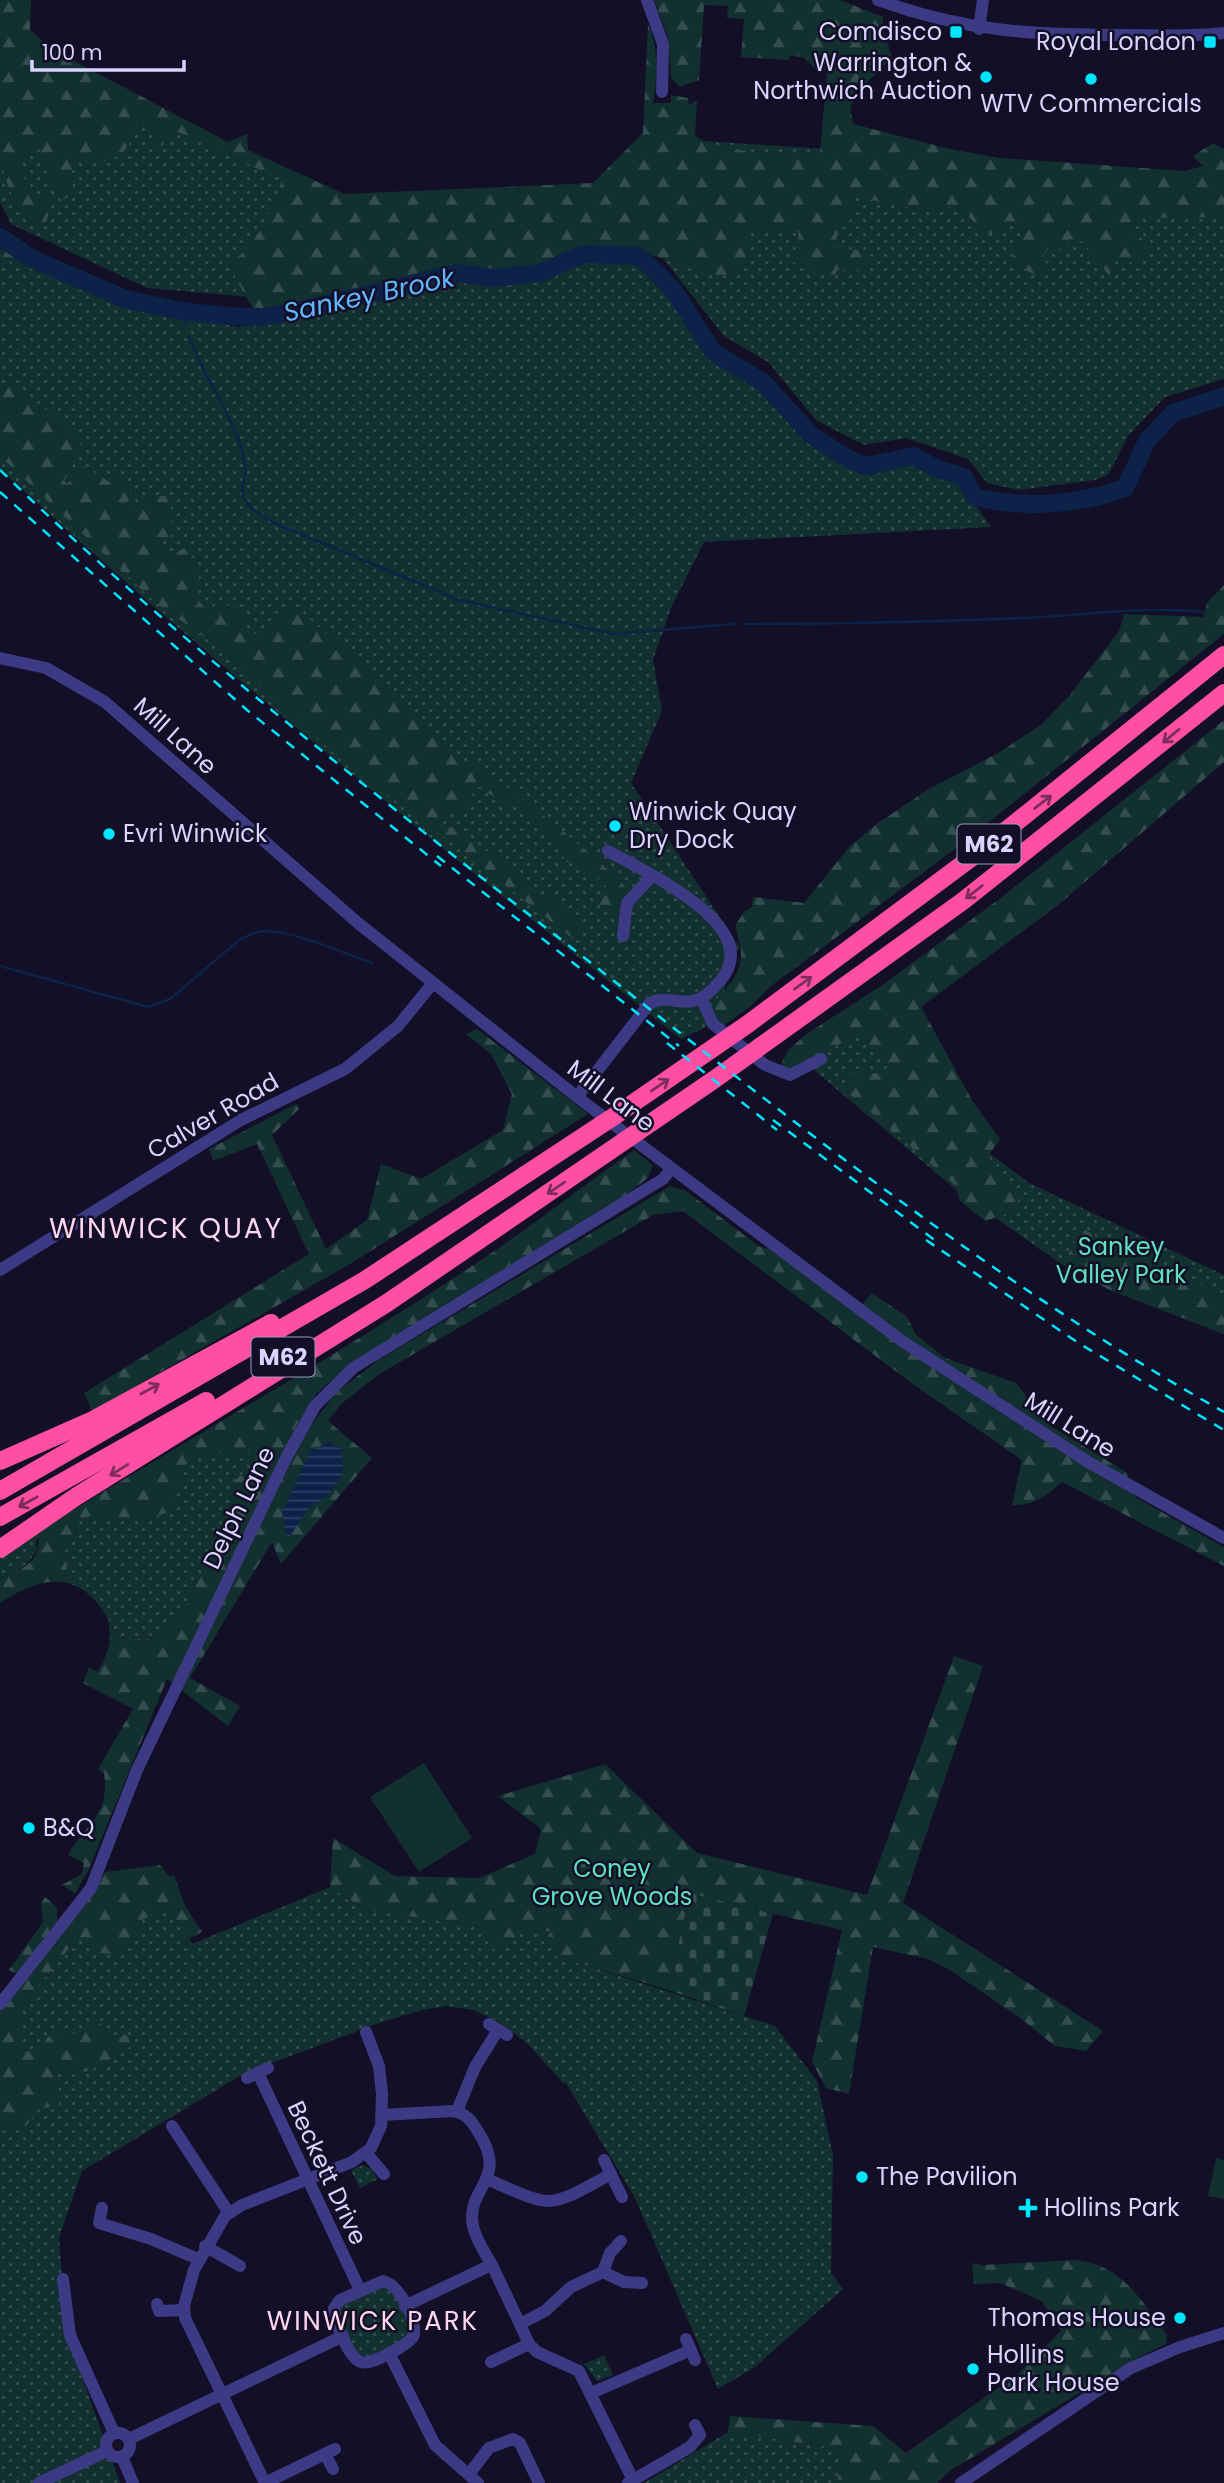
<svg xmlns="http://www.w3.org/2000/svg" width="1224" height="2483" font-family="Poppins,sans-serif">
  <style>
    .green { fill: url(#green-dots) }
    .forest { fill: url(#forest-firs) }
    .cemetery { fill: url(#cemetery-stones) }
    .pitch { fill: #12302f }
    .water { fill: url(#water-rules) }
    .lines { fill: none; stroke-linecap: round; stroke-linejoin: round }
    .stream { stroke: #0c2248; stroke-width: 2.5 }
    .river { stroke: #0c2248; stroke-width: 18 }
    .minor { stroke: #3d3a85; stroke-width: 12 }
    .highway { stroke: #ff4fa3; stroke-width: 18 }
    .rail { stroke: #00e5ff; stroke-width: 2.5; stroke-dasharray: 10 9; stroke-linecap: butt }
    .oneway { stroke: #7d2c5e }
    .poi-dot { fill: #00e5ff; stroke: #130f26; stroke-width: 2.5 }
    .labels { text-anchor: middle; stroke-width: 5; stroke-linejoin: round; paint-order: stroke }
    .shield { fill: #130f26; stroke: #9e99be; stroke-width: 2 }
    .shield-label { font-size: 23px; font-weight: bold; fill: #d9d4ff }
    .poi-label { font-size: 24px; fill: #d9d4ff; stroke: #130f26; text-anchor: start }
    .street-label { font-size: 24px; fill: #d9d4ff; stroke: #130f26 }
    .park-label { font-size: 24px; fill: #5fe0c0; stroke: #130f26 }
    .water-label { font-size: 26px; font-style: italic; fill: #62b6ff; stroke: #130f26 }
    .neighbourhood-label { font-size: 26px; letter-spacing: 2px; fill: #ffd6f0; stroke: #130f26 }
    .quarter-label { font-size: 28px; letter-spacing: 2px; fill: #ffd6f0; stroke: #130f26 }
  </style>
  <defs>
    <pattern id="green-dots" width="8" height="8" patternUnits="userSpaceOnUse" patternTransform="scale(1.75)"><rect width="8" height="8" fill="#12302f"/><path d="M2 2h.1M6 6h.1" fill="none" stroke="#344d4e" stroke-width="1.8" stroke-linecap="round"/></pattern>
    <pattern id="forest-firs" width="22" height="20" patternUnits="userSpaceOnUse" patternTransform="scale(1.75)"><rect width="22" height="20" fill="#12302f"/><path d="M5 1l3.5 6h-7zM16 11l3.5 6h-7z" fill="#344d4e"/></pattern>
    <pattern id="cemetery-stones" width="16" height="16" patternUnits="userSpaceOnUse" patternTransform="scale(1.75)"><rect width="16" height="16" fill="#12302f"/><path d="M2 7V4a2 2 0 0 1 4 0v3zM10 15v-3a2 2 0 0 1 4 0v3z" fill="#344d4e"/></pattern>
    <pattern id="water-rules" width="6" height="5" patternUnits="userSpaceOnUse" patternTransform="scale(1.75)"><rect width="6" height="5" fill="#0c2248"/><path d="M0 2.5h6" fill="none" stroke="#2f4163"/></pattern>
  </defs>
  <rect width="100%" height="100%" fill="#130f26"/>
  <g class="green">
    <polygon points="0,0 13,37 338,199 594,191 687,140 828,149 910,185 1224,178 1224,379 1165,397 1128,436 1108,475 1095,480 1019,490 987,483 968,459 906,438 864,445 816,420 768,362 724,336 647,238 251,297 147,288 11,224 0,202"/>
    <path d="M0,245L10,256L118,306L239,327L460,282L501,286L541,281L585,263H636L676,306L708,356L762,390L805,440L861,474L912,465L961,485L991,527L704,542L671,608L653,660L662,711L631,783L739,946L713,1024L681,1039C449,854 218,670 0,469Z"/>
    <polygon points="858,1030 964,1134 1029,1183 1224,1275 1224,1334 1110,1290 1063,1265 960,1193 801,1059"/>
    <path d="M219,1447L223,1457L232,1459L240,1451L253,1454V1468C217,1485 242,1496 232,1521C224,1543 209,1561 197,1581C190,1593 187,1610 178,1620C168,1632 156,1636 142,1641L137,1636L119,1638C105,1614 96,1592 68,1583L65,1550L75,1535L76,1524C91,1512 99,1513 116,1521L182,1474L185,1465Z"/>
    <path d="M41,1530L36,1542L37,1550C28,1564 17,1575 0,1577V1558Z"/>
    <polygon points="159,1885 192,1944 330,1887 366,1910 477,1926 494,1949 523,1932 551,1931 554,1955 775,2026 817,2081 833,2155 831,2273 843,2289 755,2367 718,2389 635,2198 566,2083 564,2084 527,2043 497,2021 473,2010 447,2006 422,2010 376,2024 243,2074 82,2171 59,2238 67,2335 120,2483 0,2483 0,2021 81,1922"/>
    <polygon points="363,2165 371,2169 378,2179 360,2188 351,2170"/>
    <polygon points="378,2286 392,2290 410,2327 409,2337 370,2357 358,2356 338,2316 339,2307"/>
    <polygon points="604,2355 613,2375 597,2381 584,2364"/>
    <polygon points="728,2432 829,2447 845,2459 836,2483 644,2483"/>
  </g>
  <g class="forest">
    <path d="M0,0H31L30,30L53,50L228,142L247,134L248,150L344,194L593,183L643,133L648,23C659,51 658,73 653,103H671V95L688,98L689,105L697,100L695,136C731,156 779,153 820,154L827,70L815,69L803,57L790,56L788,60L741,57L744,19L727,18L728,6L704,5L699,80L679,87L671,77L668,37L654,0H840L883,17V29L892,58L866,83L850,107L853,124L950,149L1000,158L1185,171L1203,166L1193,156L1213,143L1224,149V217L1135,218L1131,234L1141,237L1146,249L1138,264L1117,259L1109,275L1083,242L1069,239L1066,251L1050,245L1042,258L1052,269L1042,279L1012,262L1026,222L1005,221L998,234L983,233L959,205L929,212L853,196L851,219L837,233L836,248L867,251L872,258L871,265L864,270H838L832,278L816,272L806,262L793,263L790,257L799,244L798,231L749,229C748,241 754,262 743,270C718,287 674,259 649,255C610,249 574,256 536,266L530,284L507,287L499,272L488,271L484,281L457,280L374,303L253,309L228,264C256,248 272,211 282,180L174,130L169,142L154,149L153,127L136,123C128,163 108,163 73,161L71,173L74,195L61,200L44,167L38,143L32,145L16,165L35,195L48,193L52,203L46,222L38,230C17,219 7,183 0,161Z"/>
    <polygon points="0,236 21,257 0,267"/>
    <path d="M0,383C36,397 59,419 83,447L64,481L67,484L84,466L108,481L118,477L131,491L127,505L137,509L144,500L166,495L172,504L169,513L176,531L166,540L155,536L154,544L169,557L186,547L193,555L187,563L199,575L195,596L204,607L234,605L244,617L246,626L241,630L251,635L266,630C272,615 279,609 295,606L362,664L375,682L406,707L412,719L462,760L476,763C503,785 638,884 641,910L627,912L615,920L597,903L610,890L583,865L567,862L546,832L532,825L516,807L489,794L482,786L473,790C470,822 455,806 440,821C449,828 457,828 466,833C470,836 472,842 477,846C491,858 503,843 509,870H518L528,881L531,890C540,896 550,896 558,902C567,908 572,920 581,928L579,937L573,939L424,821L347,765L211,642L155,602L0,456Z"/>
    <path d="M1224,585V634L959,846L771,986L751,1006L720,1028L709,1008C723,989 742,979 741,952C740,942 736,934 736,924L744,912L752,907L753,897L804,903L850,846L878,823L929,789L998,753L1041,725L1069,696L1119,631L1124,614L1203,617L1207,603Z"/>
    <polygon points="1224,720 1224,762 1058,905 921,1007 973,1102 1000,1139 988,1156 1017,1189 1019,1210 985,1221 960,1201 955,1185 846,1091 849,1074 883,1073 889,1064 856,1035 816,1057 798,1075 780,1066 789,1049 808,1033 884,984 1002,897"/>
    <polygon points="477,1029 588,1114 350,1264 92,1411 84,1393 309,1254 257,1144 213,1161 209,1149 296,1104 299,1109 272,1135 326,1249 367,1220 381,1164 421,1179 503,1130 512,1094 491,1054 466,1034"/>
    <path d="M634,1150L653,1165L648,1178L619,1200L347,1367L317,1393L295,1428L312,1424L337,1392L380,1359L670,1186L686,1191L760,1247L792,1253L860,1307L872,1293L907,1317L916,1335L945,1358L1016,1383L1046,1423L1126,1472L1135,1497L1224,1547V1566L1062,1482C1047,1496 1033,1506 1012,1505L1022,1460L910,1382L683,1211L653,1215L381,1373L341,1404L328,1421L372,1458L281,1564L272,1542L190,1678L240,1706L228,1726L167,1679L89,1869L75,1894L62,1885L82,1874L84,1863L68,1855C86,1823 110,1816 104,1773L98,1769L133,1709L83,1683L89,1667L97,1672C109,1654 113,1639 107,1618L119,1638L137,1636L142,1641C156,1636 168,1632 178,1620C187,1609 190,1593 197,1581C209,1561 224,1543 232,1521C242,1496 217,1485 253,1468V1454L240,1451L232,1459L222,1457L218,1448L185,1465L169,1512C152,1518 136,1523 118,1521C98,1519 97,1508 76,1524L75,1535L65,1550L68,1583C42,1578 22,1589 0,1603V1577C13,1575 32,1565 37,1552C39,1545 38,1537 41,1530C186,1440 334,1358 475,1264C530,1228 581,1187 634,1150Z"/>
    <polygon points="1082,1228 1105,1242 1224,1294 1224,1334 1110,1290 1063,1265"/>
    <polygon points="954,1656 983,1666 903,1903 1103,2031 1086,2051 1055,2046 1020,2018 950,1970 928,1959 873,1947 849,2094 826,2088 812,2062 842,1930 690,1894 668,1990 553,1955 550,1931 523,1932 494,1950 477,1926 366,1910 330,1887 333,1838 395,1876 479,1878 535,1854 541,1829 498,1796 605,1764 697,1853 867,1895"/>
    <path d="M160,1865L169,1876L174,1875L185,1906L202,1932L187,1940L170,1908L160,1910L142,1920L141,1932L113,1954L100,1953L84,1939L74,1942L19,2010L24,2018C16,2030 22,2040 27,2052L41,2046L49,2036L63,2031L74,2033L101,2023L112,2039L127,2034L132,2046L91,2070L69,2075L59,2069L51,2071L59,2082V2105L38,2109L26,2126L10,2127L0,2132V2010L77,1915L105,1872Z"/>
    <polygon points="45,1897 57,1907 57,1922 17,1974 9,1970 43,1922 41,1903"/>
    <path d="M1074,2260C1122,2264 1140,2299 1167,2335L1166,2344L1143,2355L951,2470L937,2483H836L845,2459L829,2447L728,2432L730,2416L873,2426L906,2453L1018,2374L1061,2331L1042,2301L1000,2283L974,2284L972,2263L983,2265Z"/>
  </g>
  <polygon class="cemetery" points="690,1893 773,1914 744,2016 668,1990"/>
  <g class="pitch">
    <polygon points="424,1763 472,1838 419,1872 370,1797"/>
    <polygon points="1216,2158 1224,2160 1224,2199 1208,2196"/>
  </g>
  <polygon class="water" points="329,1442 342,1449 343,1474 329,1495 309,1508 288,1539 282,1513 310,1451"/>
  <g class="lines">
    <g class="stream">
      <polyline points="180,311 186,326"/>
      <path d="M189,336C204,381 237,418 245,465C246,476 241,486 243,497L251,508L274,523L459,600L614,634L734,624"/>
      <path d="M743,624C836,624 930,622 1024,618C1085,615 1144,606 1205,612"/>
      <path d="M0,966L148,1007L170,999L239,940C247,936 256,931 265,931C296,931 342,953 373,963"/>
    </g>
    <path class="river" d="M0,237L32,259L126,299L180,311L228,316L263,317L301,310L457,273L493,278L540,273L584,254L638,256L658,273L677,295L713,352L764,383L810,434L850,460L868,466L913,456L938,469L964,477L975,497C1024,509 1078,505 1125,488L1147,441L1173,413L1224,396"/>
    <g class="minor">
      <polyline points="647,0 663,44 662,92"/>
      <path d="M878,0C966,32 1034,35 1127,35C1159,35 1192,37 1224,33"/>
      <polyline points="979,29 983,0"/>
      <polyline points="0,658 46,668 105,702 358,923 577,1097 902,1341 1088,1462 1224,1538"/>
      <polyline points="623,936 627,903 652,876"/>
      <polyline points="701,998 713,1024 765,1065 790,1075 821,1059"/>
      <path d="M577,1097L649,1004C665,993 684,1008 701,998C710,993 718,984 724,976C760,923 643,871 608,851"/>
      <polyline points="0,1270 241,1120 345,1069 398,1026 433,983"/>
      <polyline points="0,2004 91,1888 137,1770 287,1456 315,1406 353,1368 663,1179 671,1169"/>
      <polyline points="489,2024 507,2035"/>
      <polyline points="258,2073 360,2290"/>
      <polyline points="247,2078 268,2068"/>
      <polyline points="457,2111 475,2067 498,2030"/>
      <path d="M382,2115L453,2111C465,2113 471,2120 477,2130C511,2181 465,2186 473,2226C476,2240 485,2253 492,2265C504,2291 517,2317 529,2344L537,2352L579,2371L633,2480"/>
      <polyline points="172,2126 229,2213"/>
      <polyline points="366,2153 384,2174"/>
      <polyline points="604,2160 622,2197"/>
      <path d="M487,2179C555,2209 546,2209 611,2174"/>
      <polyline points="102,2208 99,2223 151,2239 198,2259"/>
      <polyline points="621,2241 610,2253 603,2272 624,2282 642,2283"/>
      <polyline points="205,2246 240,2266"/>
      <polyline points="63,2279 70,2335 114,2433"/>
      <path d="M383,2281C400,2285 416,2319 414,2335C410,2344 371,2366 361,2362C349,2359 333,2319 334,2308L340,2300Z"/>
      <polyline points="157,2304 159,2311 184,2310"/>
      <polyline points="405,2306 491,2265"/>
      <polyline points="520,2324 545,2311 571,2287 603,2272"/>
      <polyline points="686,2339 695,2360"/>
      <polyline points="389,2353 435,2445 478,2483"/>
      <polyline points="491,2362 529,2344"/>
      <polyline points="591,2393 691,2350"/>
      <circle cx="118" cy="2445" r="12"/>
      <polyline points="129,2439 343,2336"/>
      <polyline points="325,2454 333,2469"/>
      <polyline points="122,2457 133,2483"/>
      <polyline points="469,2474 489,2448 513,2439 520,2443 539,2483"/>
      <polyline points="39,2483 107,2451"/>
      <polyline points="265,2483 185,2318 184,2306 194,2270 225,2216 242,2205 352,2162 371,2148 381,2126 382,2094 379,2066 366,2032"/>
      <polyline points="265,2483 335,2449"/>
      <polyline points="628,2483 690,2447 700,2435 695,2425"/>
      <polyline points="961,2483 1131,2368 1180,2347 1224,2333"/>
    </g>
    <g class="highway">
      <polyline points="0,1461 93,1420 271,1323"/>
      <polyline points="0,1491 365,1280 613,1117 748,1024 983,849 1224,655"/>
      <polyline points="0,1517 206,1401"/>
      <polyline points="0,1549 77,1496 387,1303 715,1079 963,901 1224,693"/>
    </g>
    <g class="rail">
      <path d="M0,470C185,649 389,805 591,963C795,1123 997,1285 1224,1412"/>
      <polyline points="0,492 247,710 441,866"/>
      <polyline points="437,856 679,1046"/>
      <polyline points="667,1043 777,1130"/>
      <polyline points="773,1120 936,1241"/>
      <polyline points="926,1240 1080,1344 1224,1430"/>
    </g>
  </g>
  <defs><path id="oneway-shaft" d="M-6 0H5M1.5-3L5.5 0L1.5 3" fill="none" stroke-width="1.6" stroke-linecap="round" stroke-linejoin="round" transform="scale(1.75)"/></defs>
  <g class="oneway">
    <use href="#oneway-shaft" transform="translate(1171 736) rotate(140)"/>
    <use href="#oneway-shaft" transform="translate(1043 802) rotate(-38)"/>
    <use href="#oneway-shaft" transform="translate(974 892) rotate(142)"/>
    <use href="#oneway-shaft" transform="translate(803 983) rotate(-36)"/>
    <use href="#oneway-shaft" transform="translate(660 1085) rotate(-34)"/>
    <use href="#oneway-shaft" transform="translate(556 1188) rotate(146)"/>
    <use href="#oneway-shaft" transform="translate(150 1389) rotate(-29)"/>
    <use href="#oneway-shaft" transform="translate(119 1470) rotate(148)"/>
    <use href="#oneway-shaft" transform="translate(28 1502) rotate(151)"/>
  </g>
  <g class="poi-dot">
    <rect x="949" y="25" width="14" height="14" rx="3.5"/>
    <rect x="1203" y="35" width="14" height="14" rx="3.5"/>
    <circle cx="986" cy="77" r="7"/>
    <circle cx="1091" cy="79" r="7"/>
    <circle cx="615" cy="826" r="7"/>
    <circle cx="109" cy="834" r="7"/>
    <circle cx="29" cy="1828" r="7"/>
    <circle cx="862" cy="2177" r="7"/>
    <path d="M1024.5 2197.5h7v7h7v7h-7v7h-7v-7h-7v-7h7z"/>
    <circle cx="1180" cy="2318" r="7"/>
    <circle cx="973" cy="2369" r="7"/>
  </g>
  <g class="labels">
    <g class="shield">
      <rect x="957.5" y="824.5" width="63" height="39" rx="5"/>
      <rect x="251.5" y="1337.5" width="63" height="39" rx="5"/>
    </g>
    <g class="shield-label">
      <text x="989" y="852">M62</text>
      <text x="283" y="1365">M62</text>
    </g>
    <g class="poi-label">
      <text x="942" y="40" text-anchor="end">Comdisco</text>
      <text x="1196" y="50" text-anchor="end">Royal London</text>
      <text x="972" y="71" text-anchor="end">Warrington &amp;<tspan x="972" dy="28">Northwich Auction</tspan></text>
      <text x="1091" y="112" text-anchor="middle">WTV Commercials</text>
      <text x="629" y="820">Winwick Quay<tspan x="629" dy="28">Dry Dock</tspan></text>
      <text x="123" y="842">Evri Winwick</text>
      <text x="43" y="1836">B&amp;Q</text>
      <text x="876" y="2185">The Pavilion</text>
      <text x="1044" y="2216">Hollins Park</text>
      <text x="1166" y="2326" text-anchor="end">Thomas House</text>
      <text x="987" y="2363">Hollins<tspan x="987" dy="28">Park House</tspan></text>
    </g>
    <g class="street-label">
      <text transform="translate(175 736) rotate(42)" y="8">Mill Lane</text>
      <text transform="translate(611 1096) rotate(37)" y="8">Mill Lane</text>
      <text transform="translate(213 1116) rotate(-30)" y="8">Calver Road</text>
      <text transform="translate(1070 1425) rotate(32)" y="8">Mill Lane</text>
      <text transform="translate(239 1508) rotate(-64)" y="8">Delph Lane</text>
      <text transform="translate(327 2173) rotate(65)" y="8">Beckett Drive</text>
    </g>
    <g class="park-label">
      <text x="1121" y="1255">Sankey<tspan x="1121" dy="28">Valley Park</tspan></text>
      <text x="612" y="1877">Coney<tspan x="612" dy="28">Grove Woods</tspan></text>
    </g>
    <g class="water-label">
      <text transform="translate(369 295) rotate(-12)" y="9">Sankey Brook</text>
    </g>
    <g class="neighbourhood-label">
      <text x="373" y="2330">WINWICK PARK</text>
    </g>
    <g class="quarter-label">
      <text x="166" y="1238">WINWICK QUAY</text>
    </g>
  </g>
  <path d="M32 60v10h152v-10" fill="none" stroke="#d9d4ff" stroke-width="3.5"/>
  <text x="42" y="60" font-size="21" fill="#d9d4ff" stroke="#130f26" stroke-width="5" paint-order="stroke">100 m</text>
</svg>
